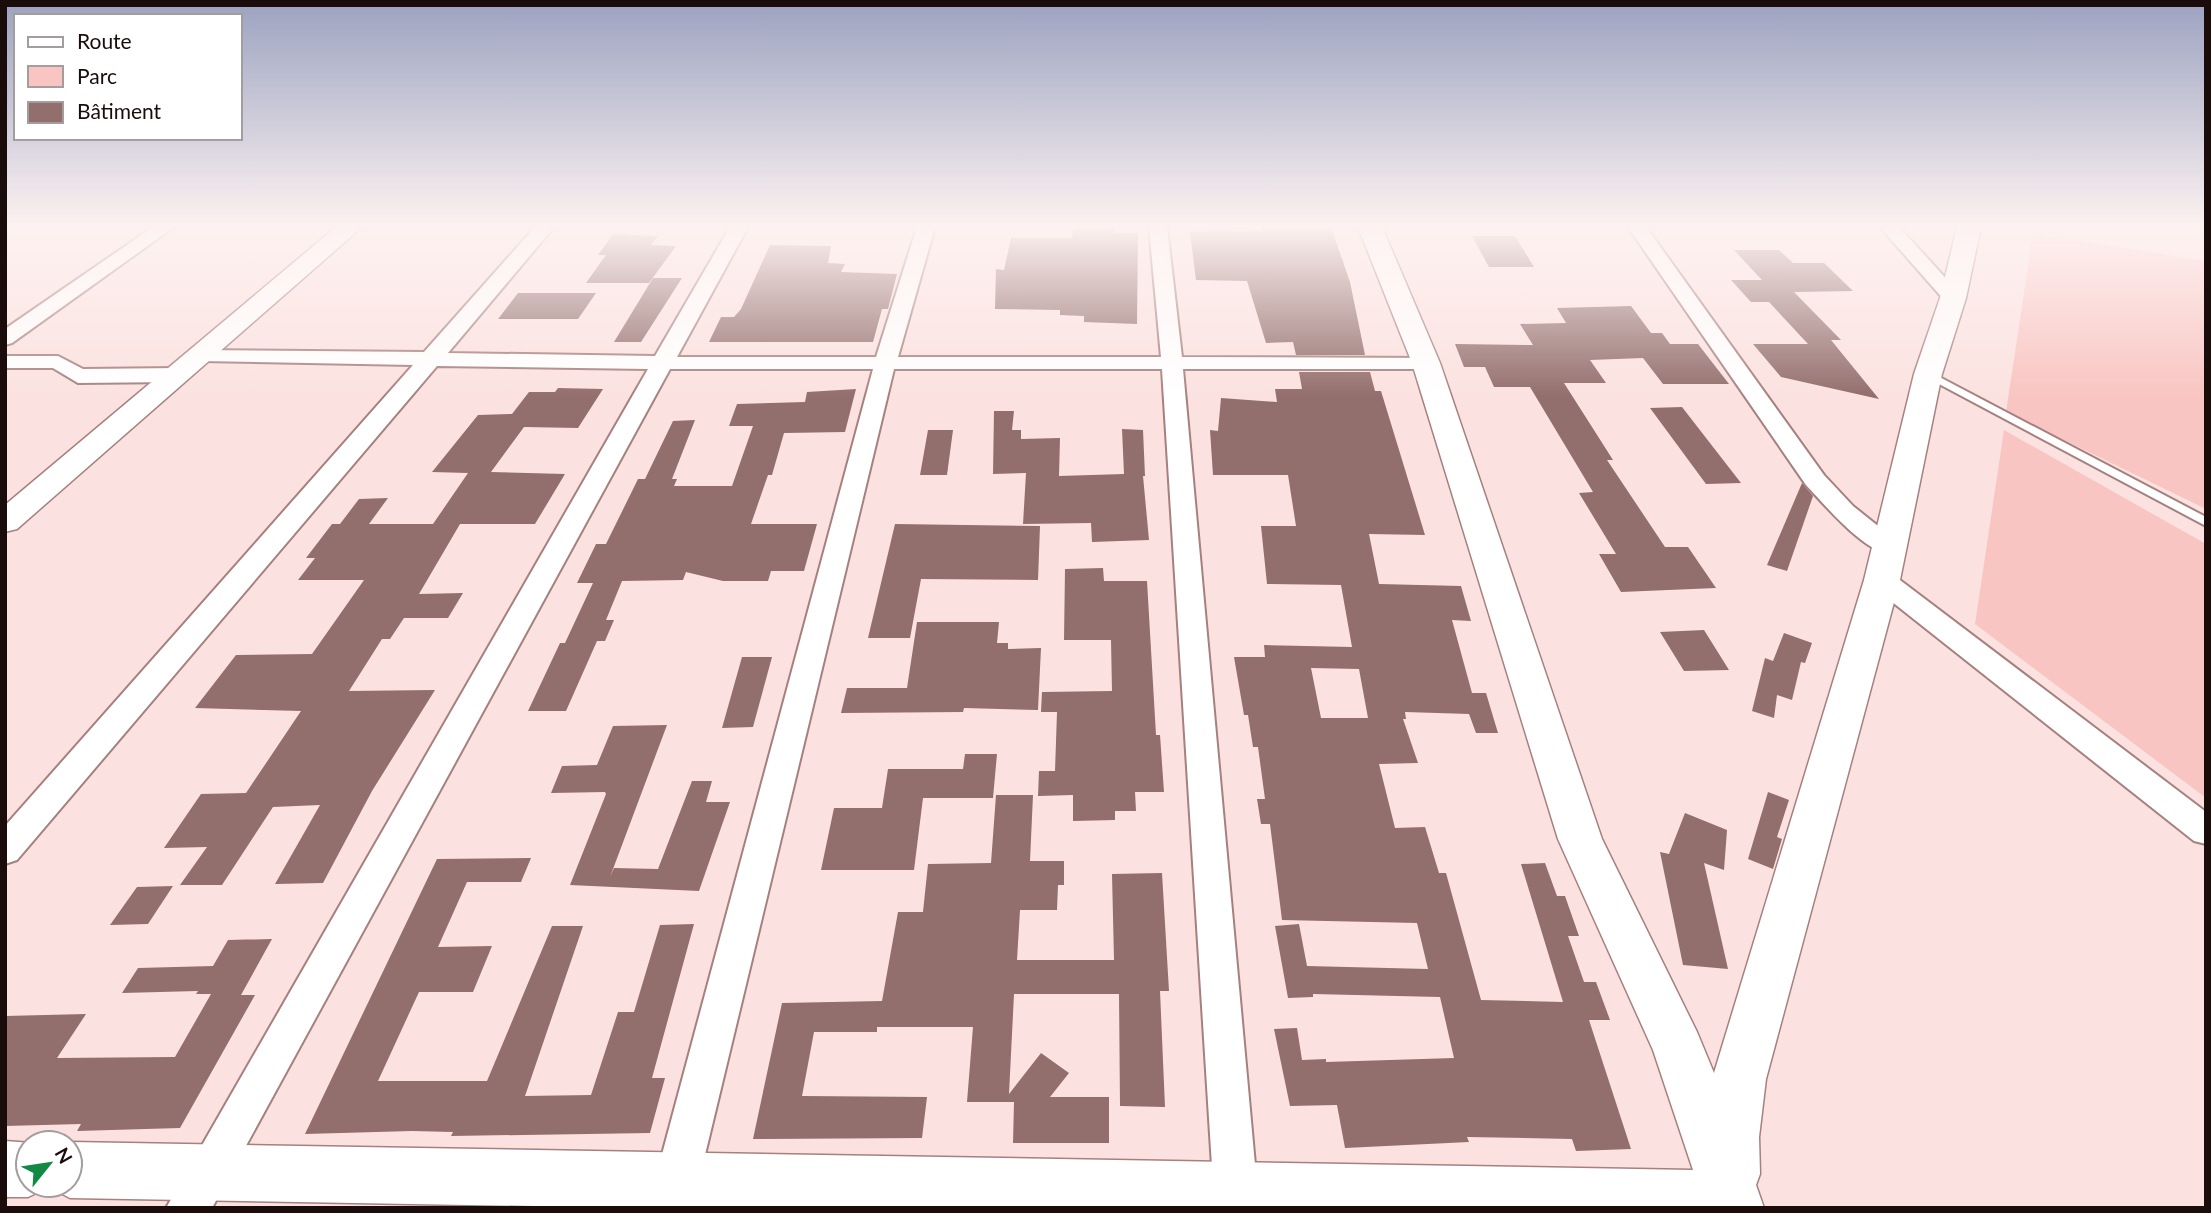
<svg xmlns="http://www.w3.org/2000/svg" width="2211" height="1213" font-family="Lato,sans-serif">
  <style>
    .green { fill: #f8c5c2 }
    .building { fill: #926e6c; fill-rule: evenodd }
    .lines { fill: none; stroke-linecap: round; stroke-linejoin: round }
    .service-casing { stroke: #a5807e; stroke-width: 4 }
    .minor-casing { stroke: #a5807e; stroke-width: 4 }
    .tertiary-casing { stroke: #a5807e; stroke-width: 3 }
    .service { fill: #fff; fill-rule: evenodd }
    .minor { fill: #fff; fill-rule: evenodd }
    .tertiary { fill: #fff; fill-rule: evenodd }
  </style>
  <rect width="100%" height="100%" fill="#fbe2e0"/>
  <g class="green">
    <polygon points="2033,233 2206,261 2206,509 2006,412"/>
    <polygon points="2004,430 2206,544 2206,798 1975,624"/>
  </g>
  <g class="building">
    <polygon points="1074,227 1115,227 1114,233 1138,233 1137,324 1084,322 1084,316 1060,315 1060,310 995,309 996,269 1004,270 1011,238 1072,238"/>
    <polygon points="1262,227 1331,227 1350,282 1365,355 1296,355 1293,342 1266,343 1247,281 1196,280 1190,232 1263,231"/>
    <polygon points="613,234 658,236 651,245 676,246 649,283 586,283 606,255 598,255"/>
    <polygon points="1472,236 1515,236 1534,267 1489,267"/>
    <polygon points="770,245 831,246 828,263 845,264 841,272 897,274 888,309 882,309 873,342 709,342 721,317 734,317 741,309"/>
    <polygon points="1734,250 1779,250 1793,263 1824,263 1853,291 1794,292 1841,340 1831,340 1879,399 1781,377 1753,344 1808,344 1769,302 1751,302 1731,280 1762,280"/>
    <polygon points="653,278 682,278 641,342 614,342"/>
    <polygon points="518,293 596,293 578,319 498,319"/>
    <polygon points="1631,306 1651,333 1662,333 1670,344 1698,344 1729,384 1663,384 1643,358 1590,360 1606,383 1564,383 1613,460 1607,460 1665,547 1688,547 1716,588 1621,592 1599,554 1616,554 1579,493 1593,492 1530,387 1494,387 1485,367 1464,367 1455,344 1533,345 1520,324 1566,323 1557,308"/>
    <path d="M1299,372H1370L1375,391H1381L1425,535L1369,534L1379,584L1461,586L1471,621L1452,620L1472,693H1486L1498,733H1476L1469,714L1405,712L1406,719H1403L1418,763L1379,764L1395,828L1425,827L1439,873H1446L1481,1000L1563,1002L1521,864L1545,863L1557,896H1565L1579,936H1568L1584,982H1596L1610,1020H1589L1631,1149L1576,1151L1572,1139L1467,1137L1469,1142L1345,1148L1337,1105L1290,1106L1274,1029L1297,1028L1302,1060L1326,1059V1062L1454,1058L1440,997L1313,994V997L1288,998L1275,926L1299,924L1307,966L1428,969L1417,923L1282,920L1270,824H1261L1257,799H1265L1258,747H1253L1248,715H1244L1234,657H1265L1264,645L1352,647L1341,585L1267,584L1261,526H1296L1288,475H1213L1210,430L1218,431L1221,398L1277,402L1275,389H1302ZM1311,668L1359,669L1368,718H1321Z"/>
    <polygon points="558,388 603,389 578,428 524,427 491,472 565,474 535,524 460,524 419,594 463,593 448,618 404,618 390,639 382,639 349,691 435,690 372,791 323,883 275,884 320,805 273,807 222,885 180,885 207,847 164,848 201,794 246,793 301,711 195,708 236,655 312,654 364,580 298,580 315,558 306,558 332,524 340,524 359,499 388,498 369,524 433,524 468,473 432,472 478,415 512,414 529,392 555,392"/>
    <polygon points="856,389 845,432 784,433 772,475 768,475 751,524 817,524 804,571 771,571 768,581 723,581 686,572 683,580 622,581 606,620 614,620 605,641 597,641 566,711 528,711 560,643 565,643 593,583 577,583 596,544 606,544 638,479 645,479 673,421 695,420 672,479 677,479 674,486 732,486 753,426 729,426 737,404 805,402 807,392"/>
    <polygon points="1682,407 1741,483 1706,484 1650,408"/>
    <polygon points="994,411 1014,411 1012,430 1021,430 1021,439 1060,438 1059,476 1124,474 1122,429 1143,430 1145,476 1143,476 1149,540 1092,542 1091,523 1023,524 1026,473 993,474"/>
    <polygon points="928,430 953,430 947,475 920,475"/>
    <polygon points="1802,483 1813,496 1787,571 1767,565"/>
    <polygon points="895,524 1040,526 1038,580 921,579 910,638 868,638"/>
    <polygon points="1103,568 1104,581 1147,581 1156,735 1160,735 1164,792 1135,792 1136,811 1115,811 1115,820 1073,821 1073,795 1038,796 1039,771 1055,771 1057,712 1041,712 1042,692 1112,691 1111,640 1064,640 1065,569"/>
    <polygon points="917,622 999,622 997,643 1008,643 1008,649 1041,648 1038,710 964,708 963,712 841,713 847,688 907,688"/>
    <polygon points="1704,630 1729,670 1684,671 1660,632"/>
    <polygon points="1784,633 1812,643 1805,663 1801,662 1792,700 1777,695 1774,718 1752,711 1765,658 1773,661"/>
    <polygon points="742,657 772,657 753,727 722,728"/>
    <polygon points="667,725 610,877 614,868 658,869 692,781 712,781 706,802 730,802 699,891 570,885 606,794 605,792 551,793 562,766 597,765 613,726"/>
    <polygon points="965,754 997,754 993,798 923,798 914,870 821,870 834,808 882,808 888,769 963,769"/>
    <polygon points="1768,792 1789,800 1777,837 1782,839 1773,869 1748,859"/>
    <polygon points="996,795 1033,795 1030,861 1064,861 1064,885 1058,885 1057,910 1020,910 1017,960 1114,960 1112,874 1162,873 1169,991 1160,991 1165,1107 1120,1106 1119,994 1014,994 1009,1094 1041,1053 1069,1073 1050,1097 1109,1097 1109,1143 1013,1143 1014,1102 967,1102 973,1027 877,1027 877,1032 814,1032 802,1096 927,1097 922,1138 753,1139 782,1003 882,1001 898,912 923,912 928,864 991,863"/>
    <polygon points="1685,813 1727,830 1724,870 1704,863 1728,969 1683,965 1660,852 1669,854"/>
    <polygon points="531,858 521,882 467,882 438,947 492,946 473,992 419,992 378,1081 487,1081 552,926 583,926 525,1096 591,1095 618,1012 634,1012 660,925 694,924 652,1078 665,1078 650,1133 451,1136 453,1132 412,1131 305,1134 437,859"/>
    <polygon points="173,886 148,924 110,925 137,887"/>
    <polygon points="272,939 241,995 255,995 180,1128 77,1131 81,1124 5,1126 5,1016 86,1014 57,1058 175,1057 211,994 196,994 198,991 122,993 138,968 213,966 228,940"/>
  </g>
  <g class="lines">
    <defs>
      <polygon id="service" points="1928,371 2206,517 2206,526 1924,376 1923,374"/>
      <g id="minor">
        <polygon points="153,227 174,227 12,343 5,345 5,329"/>
        <polygon points="535,227 554,227 448,353 655,356 730,227 748,227 677,357 876,357 917,227 935,227 898,357 1161,357 1149,227 1167,227 1182,357 1434,358 1437,363 1434,368 1426,369 1183,369 1258,1198 1254,1208 1218,1208 1214,1198 1162,369 894,369 697,1188 690,1203 680,1208 660,1203 653,1188 873,369 670,369 212,1208 166,1208 648,369 437,366 17,860 5,864 5,826 413,365 201,361 190,355 193,350 424,352"/>
        <path d="M1628,227H1646L1824,475L1853,506L1898,542L1902,548L1898,554C1871,561 1825,505 1806,485Z"/>
        <polygon points="1880,227 1899,227 1960,294 1963,298 1960,302 1946,302"/>
        <polygon points="5,356 58,356 83,369 177,368 188,375 177,382 78,383 53,368 5,368"/>
        <polygon points="1882,571 1892,574 2206,812 2206,844 2194,841 1872,586 1868,580 1872,574"/>
      </g>
      <g id="tertiary">
        <polygon points="336,227 362,227 17,529 5,532 5,505"/>
        <polygon points="1358,227 1382,227 1440,363 1602,839 1697,1032 1714,1073 1864,580 1914,374 1940,298 1957,227 1981,227 1966,298 1942,374 1900,580 1766,1079 1759,1137 1760,1174 1756,1185 1764,1208 646,1208 70,1198 49,1187 28,1197 5,1197 5,1141 33,1143 28,1143 28,1185 70,1185 70,1143 67,1143 70,1142 1693,1170 1653,1050 1558,839 1412,363"/>
      </g>
    </defs>
    <use href="#service" class="service-casing"/>
    <use href="#minor" class="minor-casing"/>
    <use href="#tertiary" class="tertiary-casing"/>
    <use href="#service" class="service"/>
    <use href="#minor" class="minor"/>
    <use href="#tertiary" class="tertiary"/>
  </g>
  <linearGradient id="sky" x2="0" y2="1"><stop stop-color="#9ba2c0"/><stop offset="0.57" stop-color="#fdf2f1"/><stop offset="1" stop-color="#fdf2f1" stop-opacity="0"/></linearGradient>
  <rect width="2211" height="397" fill="url(#sky)"/>
  <rect width="2211" height="1213" fill="none" stroke="#190c0b" stroke-width="14"/>
  <rect x="14" y="14" width="228" height="126" fill="#ffffff" stroke="#a39e9d" stroke-width="2"/>
  <rect x="28" y="37" width="35" height="10" fill="#ffffff" stroke="#a39e9d" stroke-width="2"/>
  <text x="77" y="49" font-size="21" fill="#190c0b">Route</text>
  <rect x="28" y="66" width="35" height="21" fill="#f8c5c2" stroke="#a39e9d" stroke-width="2"/>
  <text x="77" y="84" font-size="21" fill="#190c0b">Parc</text>
  <rect x="28" y="102" width="35" height="21" fill="#926e6c" stroke="#a39e9d" stroke-width="2"/>
  <text x="77" y="119" font-size="21" fill="#190c0b">Bâtiment</text>
  <g transform="translate(49 1164) rotate(60)"><circle r="33" fill="#ffffff" stroke="#a39e9d" stroke-width="2"/>
  <path d="M0-5L12 26L0 18L-12 26Z" fill="#128a45"/>
  <text y="-10" font-size="19" font-weight="bold" text-anchor="middle" fill="#190c0b">N</text>
  </g>
</svg>
